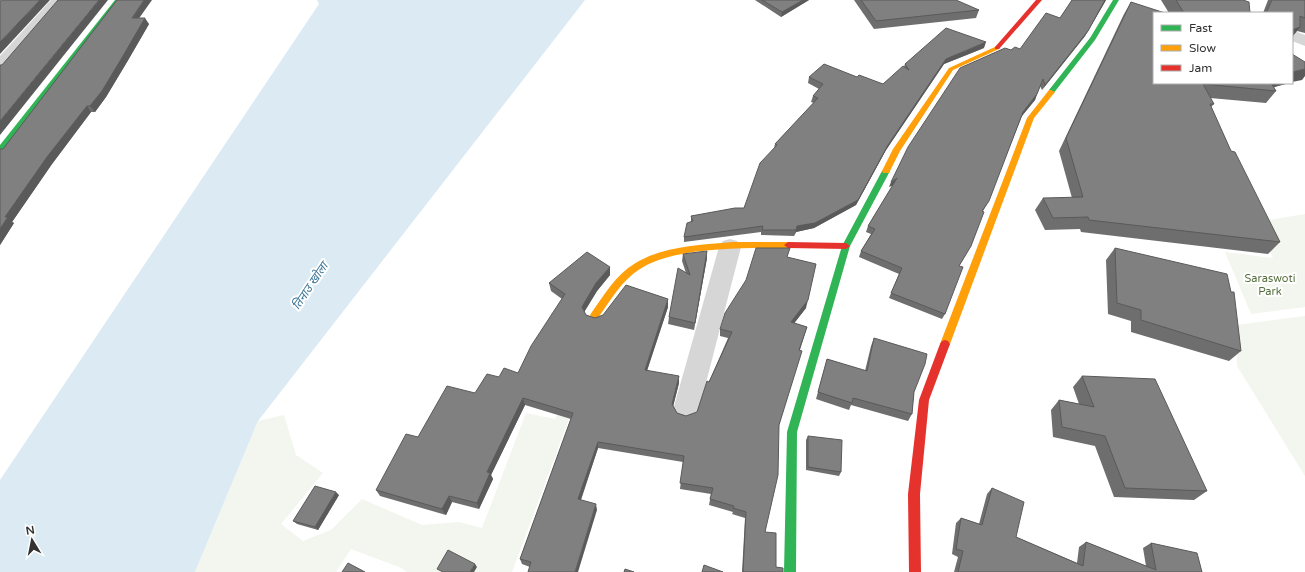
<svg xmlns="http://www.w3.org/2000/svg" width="1305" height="572" font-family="'Varela Round','Noto Sans Devanagari',sans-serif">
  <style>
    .green { fill: #f2f6ee }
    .water { fill: #dcebf3 }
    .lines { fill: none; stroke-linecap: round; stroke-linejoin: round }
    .street { fill: #d6d6d6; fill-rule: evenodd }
    .fast { fill: #30b455; fill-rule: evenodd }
    .slow { fill: #ff9f0a; fill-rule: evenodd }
    .jam { fill: #e5322d; fill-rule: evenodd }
    .wall { fill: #6e6e6e }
    .shaded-wall { fill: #5a5a5a }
    .building { fill: #808080; stroke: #5a5a5a }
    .labels { text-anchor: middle; stroke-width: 4; stroke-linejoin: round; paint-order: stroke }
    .park-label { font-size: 11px; fill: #56703d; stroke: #fff }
    .water-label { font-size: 12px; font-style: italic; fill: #3c7698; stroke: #fff }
  </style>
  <rect width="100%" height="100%" fill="#fff"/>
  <g class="green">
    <polygon points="1305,214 1305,307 1251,314 1225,252 1273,258 1257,222"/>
    <polygon points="1305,316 1305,476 1237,366 1236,325"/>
    <polygon points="565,401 575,403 512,572 407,572 399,567 351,549 336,572 195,572 258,421 284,415 296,455 323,473 281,524 303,541 331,530 362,499 422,525 459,522 482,528 526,413 555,419"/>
  </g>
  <polygon class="water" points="317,0 585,0 258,421 195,572 0,572 0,480 319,4"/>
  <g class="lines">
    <g class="street">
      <polygon points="51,0 66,0 6,70 0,71 0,56"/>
      <polygon points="1292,30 1305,35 1305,46 1292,41"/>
      <polygon points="730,239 737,241 741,247 699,410 695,418 686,421 677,418 673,410 719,247 723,241"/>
    </g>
    <g class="fast">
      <polygon points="115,0 121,0 3,152 0,153 0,145"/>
      <polygon points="1113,0 1119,0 1095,40 1053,94 1049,94 1049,90 1090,38"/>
      <polygon points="886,168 890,171 850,246 797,432 796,572 784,572 787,432 842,246 882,171"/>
    </g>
    <g class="slow">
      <polygon points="997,46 1000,48 999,49 953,70 900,151 889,173 883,173 882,171 893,149 949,68"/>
      <polygon points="1049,90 1051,90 1055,92 1034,118 950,344 948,347 945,348 942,347 940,344 1027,118"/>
      <path d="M732,242H788L792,245L788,248C747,248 675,246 640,269C622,280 610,301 598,318H592L590,315L592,312C604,295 616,275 634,264C662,246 700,245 732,242Z"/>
    </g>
    <g class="jam">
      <polygon points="1036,0 1042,0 999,49 995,49 995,47"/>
      <polygon points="788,242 846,243 850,246 846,249 788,248 784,245"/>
      <polygon points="945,340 948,341 950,344 929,400 920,494 921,572 909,572 908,494 919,400 940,344 942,341"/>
    </g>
  </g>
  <g class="wall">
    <polygon points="755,0 809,0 781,17"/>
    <polygon points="854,0 915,0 979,10 976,18 874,29"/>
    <polygon points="1072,0 1106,0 1102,7 1085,36 1042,90 1040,86 1035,100 1022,116 986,206 983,211 971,246 959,266 945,314 942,319 889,298 899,274 859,257 861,251 871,234 866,232 868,226 893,185 889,187 1011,50 1020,49 1060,18"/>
    <polygon points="1161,0 1176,0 1250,13 1169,13"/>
    <polygon points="1268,0 1305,0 1305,33 1297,31 1292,37 1292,13 1263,13"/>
    <polygon points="1131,2 1289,83 1274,87 1276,91 1266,103 1210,98 1214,104 1211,107 1231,151 1280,242 1268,254 1081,232 1080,229 1045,230 1035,210 1043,198 1072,198 1059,151 1124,14"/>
    <polygon points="139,18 149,24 127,62 106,97 95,112 91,112 52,164 12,222 14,223 0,245 0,149 3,149"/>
    <polygon points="984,48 944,64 886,150 856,205 814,228 796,232 794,236 761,235 761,232 684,242 684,237 691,222 691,216 744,208 774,148 775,144 814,103 811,102 813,96 819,89 808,83 809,77 857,77 883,84 904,67 905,64"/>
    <polygon points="1115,248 1241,351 1229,361 1131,332 1131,321 1108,314 1106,260"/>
    <polygon points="683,254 707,258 694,330 668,324 669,317 686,273 682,261"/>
    <polygon points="788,257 806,308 794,323 807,327 800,350 779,425 765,532 776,567 783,572 742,572 745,518 732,514 733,512 709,505 711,494 680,489 683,462 598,448 581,500 597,510 530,567 522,564 520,559 571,419 525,405 491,475 493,479 479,509 452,502 446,515 380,496 376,490 418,437 475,393 499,377 518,373 562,299 551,291 549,283 610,267 610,275 597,291 584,312 586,315 595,318 668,307 647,370 679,383 673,406 677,413 686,416 697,412 709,382 728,338 720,336 720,329"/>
    <polygon points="874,338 914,392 912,414 908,421 851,405 849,410 816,399 827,359 865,371 871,346"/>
    <polygon points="1082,376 1207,491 1194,500 1114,497 1095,446 1053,437 1051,410 1059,400 1079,404 1073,387"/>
    <polygon points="808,436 841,472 839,476 806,470 806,440"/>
    <polygon points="992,488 1016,537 1077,563 1079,547 1086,542 1146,566 1143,548 1151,543 1202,572 954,572 958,557 952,554 956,523 961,518 979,524 987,494"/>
    <polygon points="339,495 318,530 297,524 293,521"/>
  </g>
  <g class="shaded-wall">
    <polygon points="40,0 50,0 0,54 0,42"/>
    <polygon points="99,0 108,0 0,135 0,121"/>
    <polygon points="144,0 152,0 135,24 132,18"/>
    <polygon points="803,0 809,0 781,17 782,12"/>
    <polygon points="1105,0 1106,0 1102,7 1085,36 1042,90 1045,85"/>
    <polygon points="145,18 149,24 127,62 106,97 95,112 90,106"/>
    <polygon points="1300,27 1292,37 1292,30"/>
    <polygon points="986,42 984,48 944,64 886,150 856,205 814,228 796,232 794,236 797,226 888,145 946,59"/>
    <polygon points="1305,69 1305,76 1302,80 1292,82 1292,72"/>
    <polygon points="1265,83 1289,83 1264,90"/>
    <polygon points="1037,94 1035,100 1021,117 1023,112"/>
    <polygon points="87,106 91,112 52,164 12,222 14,223 0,245 0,229 5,217 47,157"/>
    <polygon points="897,178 895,184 889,187 891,182"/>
    <polygon points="707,251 707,258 694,330 695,323"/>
    <polygon points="610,267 610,275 597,291 583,314 582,307 596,283"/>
    <polygon points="668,299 668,307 645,377 645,370"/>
    <polygon points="808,300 806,308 789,330 791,322"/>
    <polygon points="679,376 679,383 672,411 672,404"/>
    <polygon points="523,398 525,405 491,475 493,479 479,509 477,503 487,472"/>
    <polygon points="598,442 598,448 579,505 578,499"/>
    <polygon points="336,492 339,495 318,530 315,527"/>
    <polygon points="449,496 452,502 446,515 442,509"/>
    <polygon points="596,504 597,510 578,572 575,572"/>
    <polygon points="475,564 477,567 474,572 470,572"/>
  </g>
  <g class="building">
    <polygon points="2,0 40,0 0,42 0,1"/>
    <polygon points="58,0 99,0 0,121 0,65 2,65"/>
    <polygon points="117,0 144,0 132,18 145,18 123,56 102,91 90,106 87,106 47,157 5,217 8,217 0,229 0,149 3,149"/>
    <polygon points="762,0 803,0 782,12"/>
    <polygon points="861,0 956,0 979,10 876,21"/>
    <polygon points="1072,0 1105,0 1088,31 1045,85 1043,79 1037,94 1023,112 989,201 982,211 984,212 971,246 959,266 963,267 945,314 891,293 902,268 861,251 875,229 868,226 897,178 891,182 908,147 960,68 1005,48 1011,50 1015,47 1020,49 1046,13 1060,18"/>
    <polygon points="1176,0 1243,0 1249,2 1250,13 1184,13"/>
    <polygon points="1272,0 1305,0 1305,18 1300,16 1300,27 1292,30 1292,13 1266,13"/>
    <polygon points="1131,2 1165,13 1154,13 1154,83 1271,83 1276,91 1203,84 1214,104 1210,104 1231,151 1235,152 1280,242 1089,220 1088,217 1053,218 1043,198 1083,197 1066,138"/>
    <polygon points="946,28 986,42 946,59 888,145 858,200 815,223 797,226 796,230 762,230 763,226 684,237 687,223 693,221 691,216 735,208 744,208 760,163 777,145 775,144 818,98 813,96 823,84 809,77 824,64 857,77 859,75 883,84 903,66 909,70 905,64"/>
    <polygon points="1292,54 1305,62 1305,69 1292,72"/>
    <polygon points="756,248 790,248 787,257 816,264 808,300 791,322 807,327 799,350 802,351 779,425 778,475 765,532 776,533 776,567 783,568 783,572 743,572 746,512 733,508 734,506 710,499 713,488 680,483 684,456 598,442 578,499 596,504 575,572 528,572 531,562 520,559 573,413 523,398 487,472 490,473 477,503 449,496 442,509 376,490 406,434 418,437 447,386 475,393 487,374 499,377 504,368 518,373 531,346 565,294 549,283 587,252 610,267 596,283 582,307 586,315 595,318 603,315 626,285 668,299 645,370 679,376 672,404 677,413 686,416 697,412 707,381 709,382 732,332 720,329 725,313 746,280"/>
    <polygon points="1115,248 1227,274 1231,292 1234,292 1241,351 1141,320 1141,310 1117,303"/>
    <polygon points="707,251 695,323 669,317 678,268 690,275 683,254"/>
    <polygon points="874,338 927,354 925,364 914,392 912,414 853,398 852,403 818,392 827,359 867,371"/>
    <polygon points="1082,376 1155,379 1207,491 1125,488 1105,436 1062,427 1059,400 1094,407"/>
    <polygon points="808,436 842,440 841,472 808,467"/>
    <polygon points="315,486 336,492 315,527 293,521"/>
    <polygon points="992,488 1024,502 1016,537 1083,566 1086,542 1156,570 1151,543 1197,553 1202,572 958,572 963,551 956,549 961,518 982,525"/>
    <polygon points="448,550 475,564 470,572 443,572 437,569"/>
    <polygon points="348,563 365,572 342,572"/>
    <polygon points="704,565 723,572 702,572"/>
    <polygon points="625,569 634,572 624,572"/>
  </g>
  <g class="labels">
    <g class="park-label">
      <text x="1270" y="282">Saraswoti<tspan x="1270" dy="13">Park</tspan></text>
    </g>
    <g class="water-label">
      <text transform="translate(310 286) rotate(-56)" y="4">तिनाउ खोला</text>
    </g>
  </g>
  <rect x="1153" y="12" width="140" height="72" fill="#ffffff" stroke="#adadad"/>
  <rect x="1161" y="25" width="20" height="6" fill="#30b455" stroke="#adadad"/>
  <text x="1189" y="32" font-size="12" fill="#323232">Fast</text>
  <rect x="1161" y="45" width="20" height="6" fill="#ff9f0a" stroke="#adadad"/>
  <text x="1189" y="52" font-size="12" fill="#323232">Slow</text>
  <rect x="1161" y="65" width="20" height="6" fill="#e5322d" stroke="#adadad"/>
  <text x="1189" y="72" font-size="12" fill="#323232">Jam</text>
  <g transform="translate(32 540) rotate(350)" stroke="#ffffff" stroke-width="3" paint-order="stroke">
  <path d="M0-3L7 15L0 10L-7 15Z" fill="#323232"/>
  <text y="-6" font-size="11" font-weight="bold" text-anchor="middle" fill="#323232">N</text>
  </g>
</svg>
